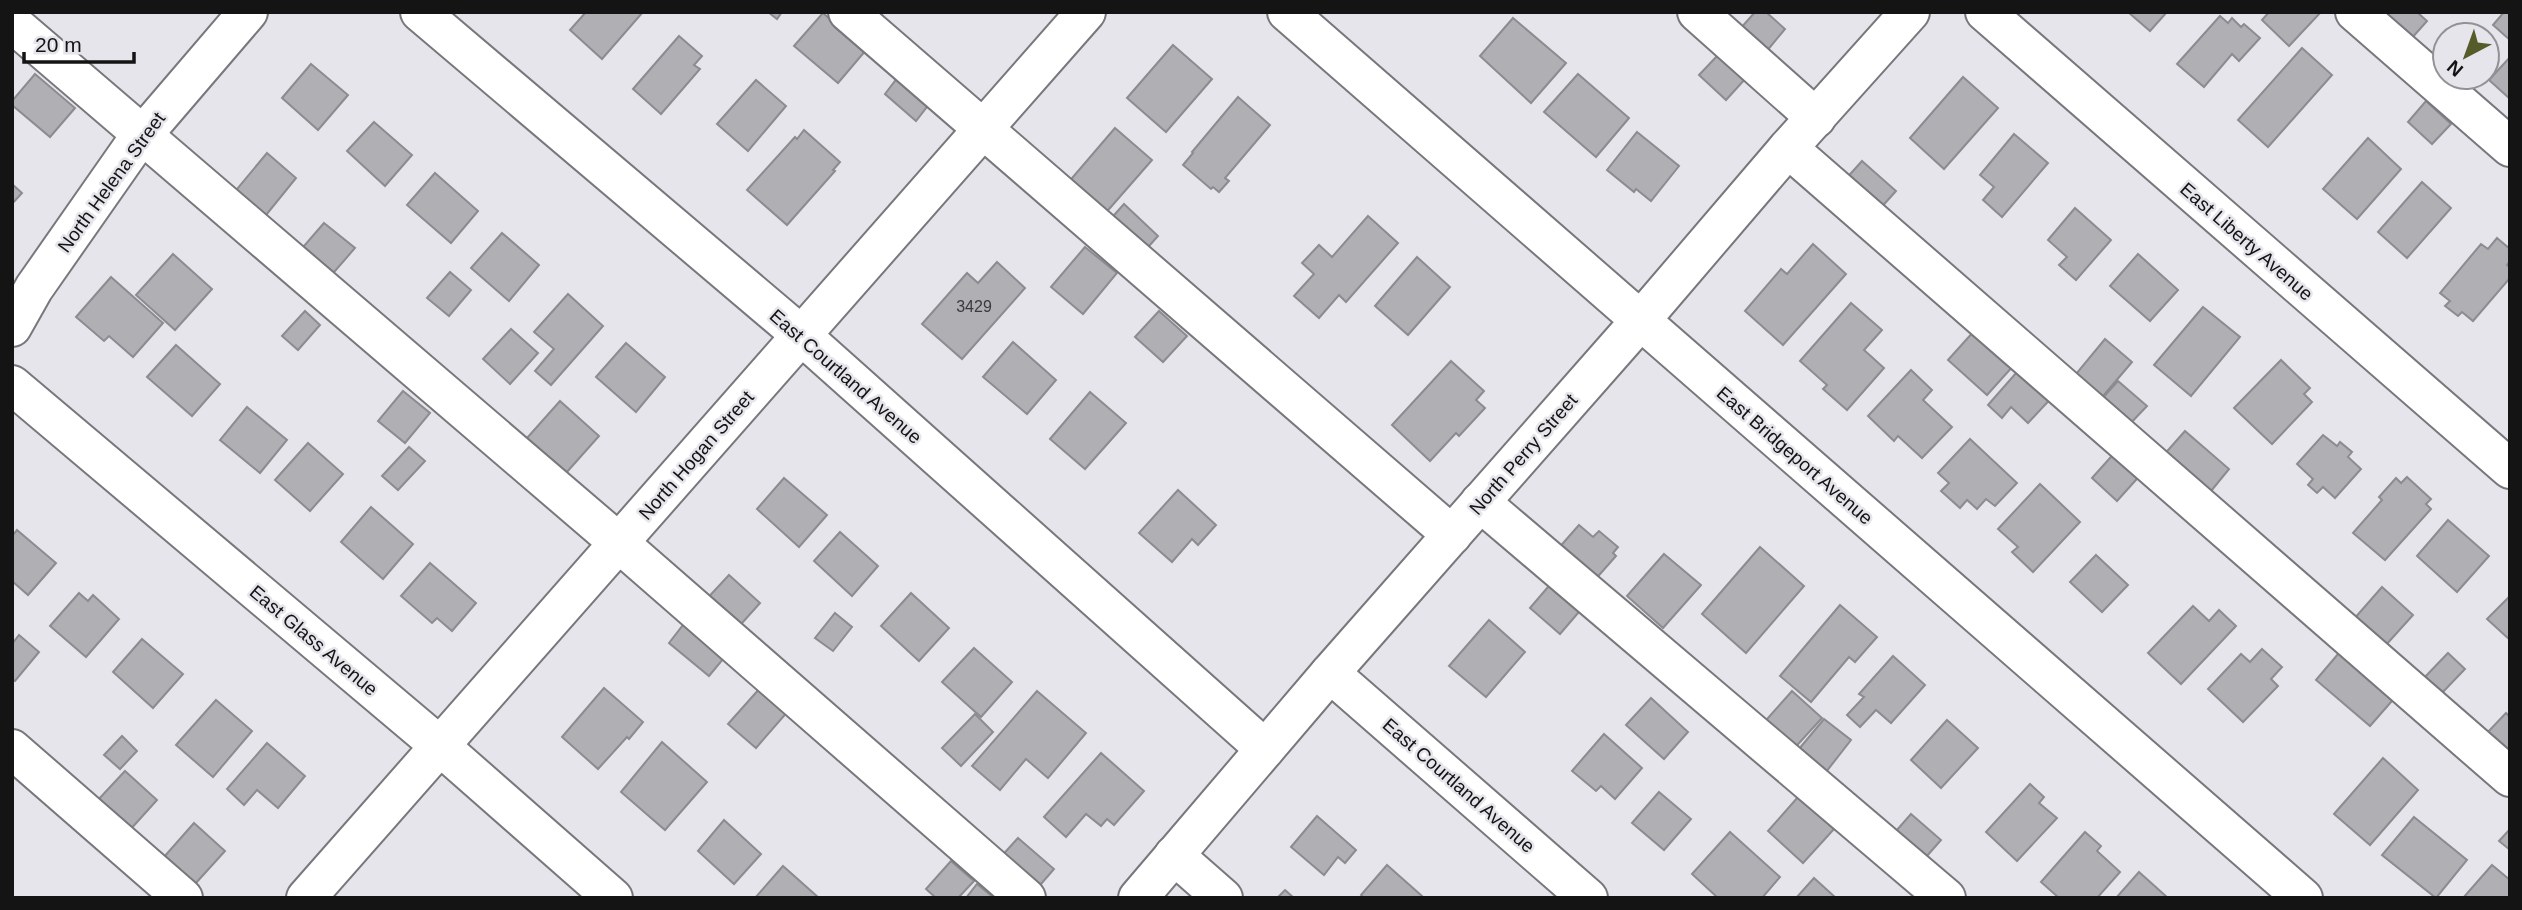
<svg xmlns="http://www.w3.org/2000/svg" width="2522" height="910" font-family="Arial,sans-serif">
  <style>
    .building { fill: #b0afb4; stroke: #8c8b90; stroke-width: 2 }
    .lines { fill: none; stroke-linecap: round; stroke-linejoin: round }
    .minor-casing { stroke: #78777c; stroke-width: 42 }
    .minor { stroke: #fff; stroke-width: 38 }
    .labels { text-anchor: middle; stroke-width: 5; stroke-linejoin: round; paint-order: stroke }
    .number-label { font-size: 16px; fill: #3b3b3d }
    .street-label { font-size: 19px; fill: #141415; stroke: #e6e5eb }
  </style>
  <rect width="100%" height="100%" fill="#e6e5eb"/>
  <g class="building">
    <polygon points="586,12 643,12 602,59 570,30"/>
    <polygon points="768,12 782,12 777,19"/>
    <polygon points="1755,12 1766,12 1785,29 1766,52 1740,29"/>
    <polygon points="2128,12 2167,12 2150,31"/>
    <polygon points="2269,12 2321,12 2289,46 2262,20"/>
    <polygon points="2387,12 2417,12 2427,21 2403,48 2376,24"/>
    <polygon points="2504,12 2510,12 2510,40 2493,25"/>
    <polygon points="823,13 866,50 838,83 794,46"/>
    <polygon points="2220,16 2228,23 2232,18 2241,27 2244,24 2260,38 2239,61 2232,54 2204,87 2177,64"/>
    <polygon points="1513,18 1566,63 1531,103 1480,56"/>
    <polygon points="679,36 702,56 694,65 700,69 661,114 633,89"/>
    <polygon points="1173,45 1212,79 1166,132 1127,98"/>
    <polygon points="2302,48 2332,75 2268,147 2238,120"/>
    <polygon points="1719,54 1746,78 1726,100 1699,75"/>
    <polygon points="2510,57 2510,99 2489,80"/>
    <polygon points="311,64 348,95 318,130 282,98"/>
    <polygon points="35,74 75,108 50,137 12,105 12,101"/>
    <polygon points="1578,74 1629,118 1596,157 1544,112"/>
    <polygon points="898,77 930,103 916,121 885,94"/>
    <polygon points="1963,77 1998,108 1944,169 1910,138"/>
    <polygon points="756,80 786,106 748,151 717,124"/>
    <polygon points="1238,97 1270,125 1225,178 1229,181 1219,192 1213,187 1211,189 1183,165 1193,153 1192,152"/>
    <polygon points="2426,101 2451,124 2432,144 2408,122"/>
    <polygon points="374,122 412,155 385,186 347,151"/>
    <polygon points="1115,128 1152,160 1103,216 1067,184"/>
    <polygon points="804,130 840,162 833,170 835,171 787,225 747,190 795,137 797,139"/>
    <polygon points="1637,132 1679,166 1651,201 1636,189 1634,192 1607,170"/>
    <polygon points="2014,134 2048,163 2002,217 1983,200 1994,187 1980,175"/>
    <polygon points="2368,138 2401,169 2357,219 2323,189"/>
    <polygon points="267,153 296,178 262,220 232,195"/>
    <polygon points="1862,161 1896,191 1878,211 1844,181"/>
    <polygon points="435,173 478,211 451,243 407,205"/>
    <polygon points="2422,182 2451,208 2407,258 2378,232"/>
    <polygon points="12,184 22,193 12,204"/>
    <polygon points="1124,204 1158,236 1141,255 1107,223"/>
    <polygon points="2075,208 2111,240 2076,280 2059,265 2067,257 2048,240"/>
    <polygon points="1368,216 1398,243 1346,302 1339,295 1319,318 1294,296 1314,274 1302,263 1319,245 1332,257"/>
    <polygon points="324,223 355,248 328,279 297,254"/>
    <polygon points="502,233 539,265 509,301 471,268"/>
    <polygon points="2497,238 2510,249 2510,261 2507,265 2510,268 2510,278 2473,321 2462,312 2458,316 2445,306 2450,301 2440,293 2481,244 2488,249"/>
    <polygon points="1813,244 1846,274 1783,345 1745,311 1781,269 1787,274"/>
    <polygon points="1085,247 1117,273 1083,314 1051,287"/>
    <polygon points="173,254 212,289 175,330 136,295"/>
    <polygon points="2138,254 2178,290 2150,321 2110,286"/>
    <polygon points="1417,257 1450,287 1408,335 1375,306"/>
    <polygon points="997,262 1025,288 962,359 922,324 967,273 978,283"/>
    <polygon points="450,272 471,290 449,316 427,298"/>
    <polygon points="111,277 163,323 133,357 109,336 104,341 76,317"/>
    <polygon points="568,294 603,326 551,385 535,371 554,349 534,332"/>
    <polygon points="1851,303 1882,330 1864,350 1884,368 1847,410 1823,389 1827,385 1800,361"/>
    <polygon points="2203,307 2240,337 2191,396 2154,365"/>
    <polygon points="305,311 320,325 298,350 282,336"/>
    <polygon points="1159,311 1187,336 1163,362 1135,337"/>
    <polygon points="511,329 538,353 510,384 483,359"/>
    <polygon points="1975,330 2014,365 1987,395 1948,360"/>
    <polygon points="2105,339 2132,362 2098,402 2071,380"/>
    <polygon points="1013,342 1056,380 1027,414 983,377"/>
    <polygon points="626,343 665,377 636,412 596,377"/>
    <polygon points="176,345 220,384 192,416 147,377"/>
    <polygon points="2281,360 2310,388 2304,394 2312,402 2272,444 2234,408"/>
    <polygon points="1451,361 1484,391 1476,400 1485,408 1459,436 1456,433 1430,461 1392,425"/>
    <polygon points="2024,364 2056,393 2028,423 2011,407 2002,418 1988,405"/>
    <polygon points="1911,370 1932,390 1923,400 1952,427 1922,458 1898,436 1894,441 1868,416"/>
    <polygon points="2118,381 2147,406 2126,428 2098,403"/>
    <polygon points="403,391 430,413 405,443 378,421"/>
    <polygon points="1090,392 1126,423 1085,469 1050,439"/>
    <polygon points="560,401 599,436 558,482 519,447"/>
    <polygon points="247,407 287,440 260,473 220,440"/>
    <polygon points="2185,431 2229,469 2207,496 2162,457"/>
    <polygon points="2323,435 2337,446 2340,442 2352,452 2348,457 2361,469 2335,498 2323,487 2317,493 2308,485 2313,479 2297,464"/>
    <polygon points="1970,439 2017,483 1995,506 1986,499 1977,509 1967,500 1960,508 1941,491 1949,483 1938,473"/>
    <polygon points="308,443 343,474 310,511 275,480"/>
    <polygon points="409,447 425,461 398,490 382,476"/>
    <polygon points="2119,448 2144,471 2117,501 2092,478"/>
    <polygon points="2407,477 2431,499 2426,504 2431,509 2385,560 2353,533 2382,500 2379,497 2396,478 2401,483"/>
    <polygon points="784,478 827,515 799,547 757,509"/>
    <polygon points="2040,484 2080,522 2033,572 2012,552 2018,547 1998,529"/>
    <polygon points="1178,490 1216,525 1198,545 1192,539 1172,562 1139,533"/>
    <polygon points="371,507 413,544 383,579 341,542"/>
    <polygon points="2448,520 2489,556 2457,592 2417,556"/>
    <polygon points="1579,525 1593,537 1599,531 1618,547 1613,553 1616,556 1593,582 1557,550"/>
    <polygon points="17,530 56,563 28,595 12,581 12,536"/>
    <polygon points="840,532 878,566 852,596 814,561"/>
    <polygon points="1760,547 1804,586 1746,653 1702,614"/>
    <polygon points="1664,554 1701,585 1663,628 1627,596"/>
    <polygon points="2096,555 2128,585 2102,612 2070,582"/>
    <polygon points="430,563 476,603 452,631 437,618 432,623 401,596"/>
    <polygon points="729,575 760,603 734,632 703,603"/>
    <polygon points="1554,580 1584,606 1560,634 1530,608"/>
    <polygon points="2382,587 2413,615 2385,646 2354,619"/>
    <polygon points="79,593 88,601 93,595 119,619 86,657 50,626"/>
    <polygon points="911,593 949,628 919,661 881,626"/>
    <polygon points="2510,596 2510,640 2487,619"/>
    <polygon points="1840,605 1877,637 1855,662 1849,657 1811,702 1780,676"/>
    <polygon points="2193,606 2209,621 2219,610 2236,626 2181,684 2148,653"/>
    <polygon points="835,613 852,627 833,651 815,638"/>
    <polygon points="1489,620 1525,652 1486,697 1449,666"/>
    <polygon points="683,625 724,658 709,676 669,643"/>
    <polygon points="19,635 39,652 15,681 12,679 12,644"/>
    <polygon points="142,639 183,674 153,708 113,672"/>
    <polygon points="2344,647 2398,694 2370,726 2316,680"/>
    <polygon points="974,648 1012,682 981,717 942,682"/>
    <polygon points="2262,649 2282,667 2271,679 2278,686 2243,722 2208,689 2241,654 2250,662"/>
    <polygon points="2448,653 2465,669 2439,696 2422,680"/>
    <polygon points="1893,656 1925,685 1891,723 1876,710 1860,727 1847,715 1864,697 1859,694"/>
    <polygon points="761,687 789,710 756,748 728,724"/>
    <polygon points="604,688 643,722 629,739 627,737 598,769 562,737"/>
    <polygon points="1037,691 1086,733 1048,778 1026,759 1000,790 972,766"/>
    <polygon points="1792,691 1822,718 1789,754 1760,727"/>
    <polygon points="1651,698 1688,732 1664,759 1626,725"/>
    <polygon points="216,700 252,731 213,777 176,745"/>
    <polygon points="2506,713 2510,717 2510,754 2484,736"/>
    <polygon points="975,714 993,732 961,766 942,748"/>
    <polygon points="1824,719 1851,740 1826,772 1799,749"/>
    <polygon points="1947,720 1978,748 1941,788 1911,760"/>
    <polygon points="1604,734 1642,768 1615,799 1601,786 1596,791 1572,771"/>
    <polygon points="122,736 137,751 120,769 104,755"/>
    <polygon points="662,742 707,782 665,830 621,792"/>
    <polygon points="267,743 305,776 278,808 257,790 244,805 227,789"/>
    <polygon points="1101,753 1144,791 1114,825 1107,819 1101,826 1086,814 1066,837 1044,817"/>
    <polygon points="2383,758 2418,790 2370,845 2334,814"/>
    <polygon points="125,771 157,800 129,831 97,801"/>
    <polygon points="2030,784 2044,797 2039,803 2057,818 2017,861 1986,832"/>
    <polygon points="1659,792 1691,819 1664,850 1632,823"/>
    <polygon points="1798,797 1834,829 1803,863 1768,831"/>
    <polygon points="1911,814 1941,840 1919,865 1889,839"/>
    <polygon points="1317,816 1356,850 1345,863 1338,857 1324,875 1291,847"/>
    <polygon points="2414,817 2467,860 2436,898 2382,855"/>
    <polygon points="724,820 761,854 734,884 698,851"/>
    <polygon points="194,823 225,851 195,884 164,857"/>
    <polygon points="2510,829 2510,850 2499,841"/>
    <polygon points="1730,832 1780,877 1762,898 1718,898 1692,874"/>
    <polygon points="2085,832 2101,846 2097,851 2120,872 2097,898 2059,898 2041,882"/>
    <polygon points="1018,838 1054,869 1034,892 998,860"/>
    <polygon points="951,861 974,881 958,898 936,898 926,889"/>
    <polygon points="1387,865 1422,896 1421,898 1364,898 1361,895"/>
    <polygon points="2492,865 2510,880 2510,898 2463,898"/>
    <polygon points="783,866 819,898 755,898"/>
    <polygon points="2139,872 2168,898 2116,898"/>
    <polygon points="1814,878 1836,898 1796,898"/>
    <polygon points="977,884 994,898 966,898"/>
    <polygon points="1285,890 1294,898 1277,898"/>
  </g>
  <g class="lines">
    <defs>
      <g id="minor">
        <polyline points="420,12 801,335 1265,749"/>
        <polyline points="848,12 1452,535"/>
        <polyline points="1287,12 2303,898"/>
        <polyline points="1697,12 1816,118"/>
        <polyline points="1985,12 2510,469"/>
        <polyline points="2355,12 2510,147"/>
        <polyline points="12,23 619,543 1026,898"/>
        <polyline points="1788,148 2510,777"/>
        <polyline points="12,327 34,288 134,145 248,12"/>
        <polyline points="12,385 440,746 613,898"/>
        <polyline points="1480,502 1946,898"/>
        <polyline points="1330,673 1588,898"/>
        <polyline points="12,749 183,898"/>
        <polyline points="1174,855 1223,898"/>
        <polyline points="306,898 1086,12"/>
        <polyline points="1138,898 1330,673 1640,321 1788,148 1910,12"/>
      </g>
    </defs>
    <use href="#minor" class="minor-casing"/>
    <use href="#minor" class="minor"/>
  </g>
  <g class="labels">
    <g class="number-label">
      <text x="974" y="312">3429</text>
    </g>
    <g class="street-label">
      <text transform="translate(111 182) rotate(-54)" y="7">North Helena Street</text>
      <text transform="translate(2247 241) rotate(41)" y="7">East Liberty Avenue</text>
      <text transform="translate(846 376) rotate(41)" y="7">East Courtland Avenue</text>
      <text transform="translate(1523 454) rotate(-49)" y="7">North Perry Street</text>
      <text transform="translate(696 455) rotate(-49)" y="7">North Hogan Street</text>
      <text transform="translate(1795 455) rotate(41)" y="7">East Bridgeport Avenue</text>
      <text transform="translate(314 640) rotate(40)" y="7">East Glass Avenue</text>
      <text transform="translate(1459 785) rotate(41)" y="7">East Courtland Avenue</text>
    </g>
  </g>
  <rect width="2522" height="910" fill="none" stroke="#141415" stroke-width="28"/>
  <g transform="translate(2466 56) rotate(221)"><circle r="33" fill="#e6e5eb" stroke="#929195" stroke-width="2"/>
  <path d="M0-5L12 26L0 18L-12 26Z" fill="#555c2a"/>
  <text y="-10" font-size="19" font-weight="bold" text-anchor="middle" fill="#141415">N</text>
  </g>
  <path d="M24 52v10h110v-10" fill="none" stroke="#141415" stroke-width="3.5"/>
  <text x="35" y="52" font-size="21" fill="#141415" stroke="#e6e5eb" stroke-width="5" paint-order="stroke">20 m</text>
</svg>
